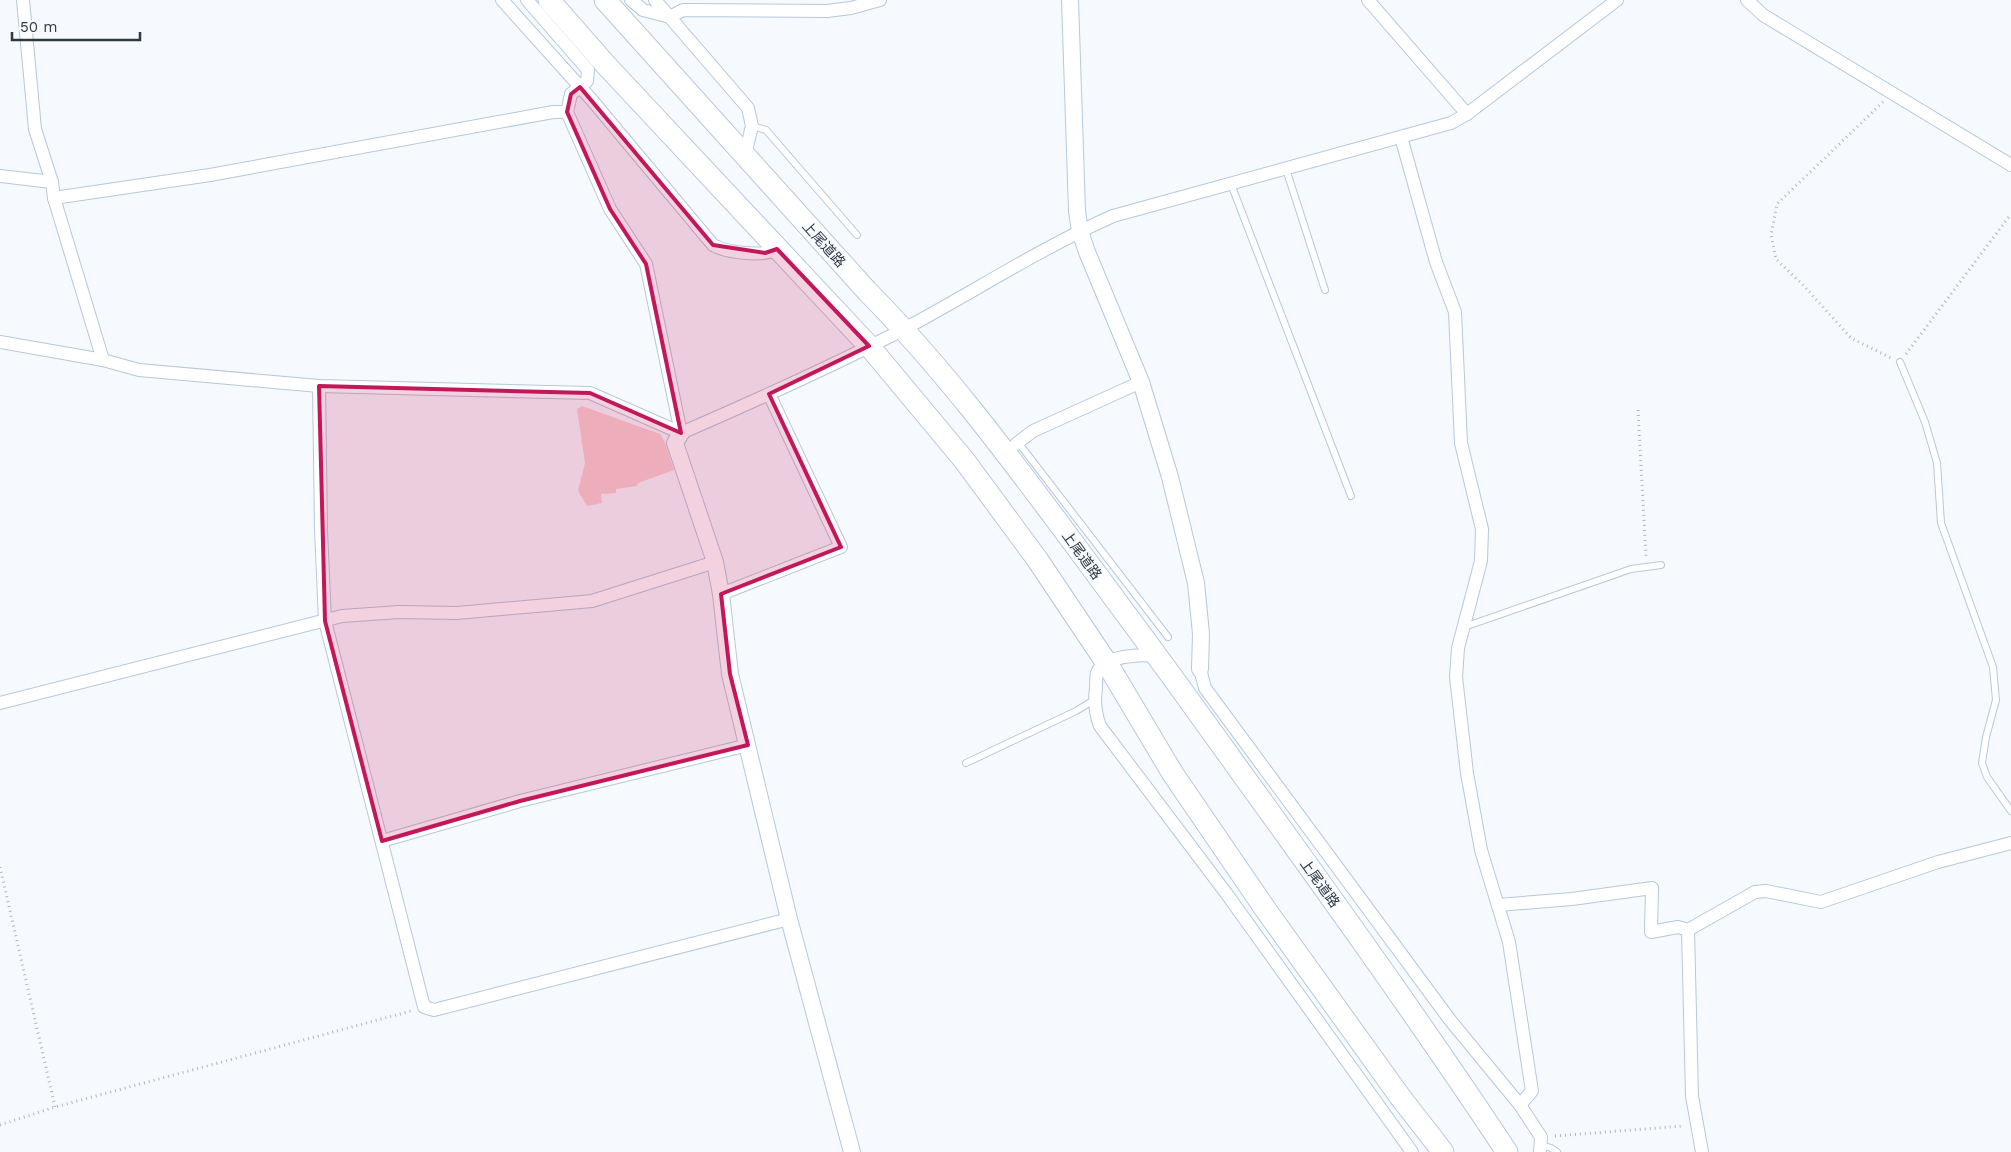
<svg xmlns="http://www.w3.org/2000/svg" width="2011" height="1152" font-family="'Work Sans','Noto Sans JP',sans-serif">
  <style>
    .green { fill: #f9d3d3 }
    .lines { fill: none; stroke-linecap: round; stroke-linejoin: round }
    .service-casing { stroke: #b5c8dc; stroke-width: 8 }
    .minor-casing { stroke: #b5c8dc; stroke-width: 14 }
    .tertiary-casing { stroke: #b5c8dc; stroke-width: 18 }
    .trunk-casing { stroke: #b5c8dc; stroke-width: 23 }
    .path { stroke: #b1b6bc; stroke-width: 3; stroke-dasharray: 1 4; stroke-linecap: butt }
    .service { stroke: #fff; stroke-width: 6 }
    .minor { stroke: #fff; stroke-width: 12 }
    .tertiary { stroke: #fff; stroke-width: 16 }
    .trunk { stroke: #fff; stroke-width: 21 }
    .marked { fill: #c2185b; fill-opacity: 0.2; stroke: #c2185b; stroke-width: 4; stroke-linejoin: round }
    .labels { text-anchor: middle; stroke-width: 4.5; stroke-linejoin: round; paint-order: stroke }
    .street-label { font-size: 14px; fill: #303840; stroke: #f6fafe }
  </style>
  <rect width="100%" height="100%" fill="#f6fafe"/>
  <polygon class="green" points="582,406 660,434 665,442 674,470 638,483 637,486 616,489 616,493 601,494 602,503 587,506 578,491 585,463 577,409"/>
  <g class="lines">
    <defs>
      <g id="service">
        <polyline points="752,126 766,130 857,235"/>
        <polyline points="1286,169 1325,290"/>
        <polyline points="1231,184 1351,496"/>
        <polyline points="1900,362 1925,422 1937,463 1941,523 1993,667 1996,700 1986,737 1982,763 1987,777 2011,811"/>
        <polyline points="1016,444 1021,446 1168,637"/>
        <polyline points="1464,627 1631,569 1661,565"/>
        <polyline points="966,763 1076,711 1094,700"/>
        <polyline points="1541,1145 1551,1148 1557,1152"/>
      </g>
      <g id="minor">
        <polyline points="23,0 35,129 52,182 54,198 103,360"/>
        <path d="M502,0L591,99L713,245C727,253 764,257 777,249"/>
        <polyline points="527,0 588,70 587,81 571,94 567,112 610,209 646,264 681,433"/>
        <polyline points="631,0 643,10 670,17 683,10 827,11 851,8 880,0"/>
        <polyline points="655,0 748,108 752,126 745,155"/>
        <polyline points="1368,0 1467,114"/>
        <polyline points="1747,0 1763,15 2011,165"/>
        <polyline points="1401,137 1436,262 1455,312 1461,443 1482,529 1481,561 1458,648 1456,677 1467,773 1481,850 1509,942 1532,1091 1520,1105"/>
        <polyline points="0,176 52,182"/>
        <polyline points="54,198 210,175 553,112 567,112"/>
        <path d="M0,342L103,360L139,370L319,386L590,393L681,433C757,400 833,366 906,328C975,291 1041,248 1113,216L1451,123L1467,114L1617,0"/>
        <polyline points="319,386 321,530 325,621 424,1007 434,1010 789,919"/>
        <polyline points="1016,444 1033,431 1141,382"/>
        <polyline points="721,594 841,547 769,394"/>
        <path d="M1157,656C1142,654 1103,655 1097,673C1096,677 1096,683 1096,688C1094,702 1095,713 1100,726L1226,893L1412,1152"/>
        <polyline points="1200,669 1205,688 1450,1020 1520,1105 1541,1137 1540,1152"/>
        <polyline points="0,703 342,616 399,612 457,613 592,601 715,562"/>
        <polyline points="382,841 520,801 748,745"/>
        <polyline points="1498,905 1572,899 1652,888 1651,932 1678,927 1688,930"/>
        <polyline points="1702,1152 1692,1096 1688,930 1755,892 1766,891 1821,902 1938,862 2011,843"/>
      </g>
      <g id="tertiary">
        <polyline points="1070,0 1077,211 1080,231 1087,252 1141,382 1170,477 1196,583 1201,634 1200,669"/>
        <polyline points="681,433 675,443 715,562 721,594 730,674 789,919 852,1152"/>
      </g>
      <g id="trunk">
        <polyline points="549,0 606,65 869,346 964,460 1037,559 1108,665 1173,774 1268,913 1401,1098 1443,1152"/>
        <path d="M605,0L867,291C942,367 1005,451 1069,537C1106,587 1144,638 1181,689C1291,842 1403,995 1507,1152"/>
      </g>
    </defs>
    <use href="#service" class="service-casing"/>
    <use href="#minor" class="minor-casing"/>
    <use href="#tertiary" class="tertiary-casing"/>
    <use href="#trunk" class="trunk-casing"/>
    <g class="path">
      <polyline points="1883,102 1777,204 1771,235 1776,259 1804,286 1851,338 1891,358"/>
      <polyline points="1906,354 2011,214"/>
      <polyline points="1638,410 1646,556"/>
      <polyline points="0,867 55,1107"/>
      <polyline points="0,1125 55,1107 411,1011"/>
      <polyline points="1555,1136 1683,1126"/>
    </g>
    <use href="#service" class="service"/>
    <use href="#minor" class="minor"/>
    <use href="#tertiary" class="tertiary"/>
    <use href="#trunk" class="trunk"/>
  </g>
  <path class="marked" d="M580,87L713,245L765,253L777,249L869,346L769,394L841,547L721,594L730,674L748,745L520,801L382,841L325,621L319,386L590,393L681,433L646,264L610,209L567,112L571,94Z"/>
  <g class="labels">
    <g class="street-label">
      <text transform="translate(824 244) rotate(48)" y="5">上尾道路</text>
      <text transform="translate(1082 555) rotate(54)" y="5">上尾道路</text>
      <text transform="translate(1320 883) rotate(54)" y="5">上尾道路</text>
    </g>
  </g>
  <path d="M12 32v8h128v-8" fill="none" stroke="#303840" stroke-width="2.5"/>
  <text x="20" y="32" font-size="15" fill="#303840" stroke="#f6fafe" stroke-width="4" paint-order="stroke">50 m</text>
</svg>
